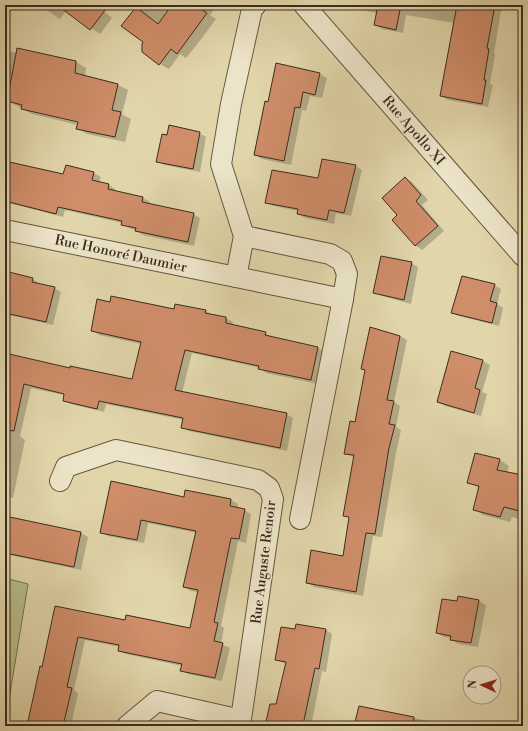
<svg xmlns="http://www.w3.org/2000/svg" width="528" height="731" font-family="'Libre Bodoni',serif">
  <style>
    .green { fill: #b6bd86; stroke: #787452 }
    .shadow { fill: #0003; fill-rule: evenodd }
    .building { fill: #cf8d6a; stroke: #3b2c1e }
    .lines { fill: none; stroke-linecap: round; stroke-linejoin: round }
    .street-casing { stroke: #645641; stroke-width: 22 }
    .street { stroke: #ece4c8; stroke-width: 20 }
    .labels { text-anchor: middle; stroke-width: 3; stroke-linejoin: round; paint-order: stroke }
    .street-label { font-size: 14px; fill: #3b2c1e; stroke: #ece4c8 }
  </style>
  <rect width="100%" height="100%" fill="#e1d6aa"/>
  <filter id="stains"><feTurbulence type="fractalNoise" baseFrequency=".005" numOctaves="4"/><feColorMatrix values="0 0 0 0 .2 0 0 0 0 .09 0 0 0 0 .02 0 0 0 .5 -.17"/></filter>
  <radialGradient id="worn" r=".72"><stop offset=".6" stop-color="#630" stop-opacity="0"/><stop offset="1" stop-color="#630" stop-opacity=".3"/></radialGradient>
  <polygon class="green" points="5,578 28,584 5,724"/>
  <g class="shadow">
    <polygon points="39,5 96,5 112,18 100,34 66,11 60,19"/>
    <polygon points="139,5 218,5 210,15 216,19 199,42 186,58 180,54 169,69 160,64 145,42 123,25"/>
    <polygon points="361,5 502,5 494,53 495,54 490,84 493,85 488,107 448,100 442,96 455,23 406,15 403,33 382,29 375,25 377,13 367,11 360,7"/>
    <path d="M5,51L76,62L86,68L85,77L118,85L128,90L122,114L131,119L125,142L87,134L77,128L78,125L32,114L8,101L13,75L5,74ZM32,110L83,122L82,124L32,112Z"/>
    <polygon points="320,74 327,78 322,98 310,96 306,111 302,110 291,165 262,159 255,155 269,103"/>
    <polygon points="199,133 206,137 200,172 164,165 157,161"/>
    <polygon points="5,163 64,175 94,173 101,177 99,182 109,185 115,189 115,192 143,198 150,202 149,205 193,214 200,218 194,246 143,235 136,231 136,230 129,228 122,224 123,223 65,210 63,217 5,202"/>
    <polygon points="355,166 362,170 351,216 336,213 334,224 305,218 298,214 299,211 274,206 266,202"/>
    <polygon points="405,178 412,182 428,200 422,205 444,231 422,250 415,245 398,216"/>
    <polygon points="411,263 418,267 411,304 382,296 374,292"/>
    <polygon points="5,273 32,279 39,283 39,284 54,288 61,292 53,325 5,314"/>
    <polygon points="494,285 501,289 497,304 503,308 499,326 459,316 452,312"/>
    <polygon points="111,303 175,311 206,311 213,315 226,318 233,322 232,326 265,333 272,338 318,348 325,352 318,384 266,373 260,368 192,353 182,393 286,414 293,418 287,451 189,431 182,427 184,420 106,404 104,412 71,404 64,400 65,395 31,388 20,436 25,440 13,498 5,496 5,354 71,369 133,380 141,344 99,335 92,330"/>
    <polygon points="400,336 407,340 394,402 400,406 396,427 401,430 396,453 382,537 373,536 363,596 314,587 307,583 344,557 350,518 344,515 354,458 345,453 356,424 366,371 362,369"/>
    <polygon points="452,352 483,361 490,365 482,392 487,394 481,416 445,406 438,402"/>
    <polygon points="500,460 509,466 507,473 523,476 523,520 512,517 510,522 483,515 474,509 479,488 468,482"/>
    <polygon points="186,491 231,500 238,504 237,509 244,510 251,514 246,543 238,541 221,626 224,628 221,644 230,648 222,681 188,674 181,670 182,666 126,654 119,650 120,647 85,640 74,690 78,693 71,726 28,726 43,668 55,607 126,621 190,629 198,592 191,591 184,587 197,533 148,523 144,543 108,536 101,532 185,498"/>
    <polygon points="7,518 81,533 88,537 81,570 5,554 5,526"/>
    <polygon points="479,601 486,605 478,647 458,644 451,639 451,638 444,637 437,633 458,602"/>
    <polygon points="296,630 326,630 332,634 326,672 322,671 311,726 266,726 277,706 286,664 276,660"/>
    <polygon points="360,707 448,725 449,723 466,726 355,726"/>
  </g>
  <g class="building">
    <polygon points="57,5 109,5 90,30"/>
    <polygon points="172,5 195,5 207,13 177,54 171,49 159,65 142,52 142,44 143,42 121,26 136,7 158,24"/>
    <polygon points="378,5 401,5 396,30 374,25"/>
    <polygon points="457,5 495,5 487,48 489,49 484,80 486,80 482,104 440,96"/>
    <polygon points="17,48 76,61 75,73 118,84 112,110 121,112 115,137 76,129 78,122 21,109 22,105 7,101"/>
    <polygon points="276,63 320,73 315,95 303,92 300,108 295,107 284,161 254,155 265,101 268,102"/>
    <polygon points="169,125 200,132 193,169 156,162 162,134 167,135"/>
    <polygon points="322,159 356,165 344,213 329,210 327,220 297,214 298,209 265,203 272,170 318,178"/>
    <polygon points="5,161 63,174 66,165 94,172 92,180 109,184 108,189 143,197 142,202 194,213 188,242 135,231 136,228 121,225 122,221 58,207 56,214 5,201"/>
    <polygon points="405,177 421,195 416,201 438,226 415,246 392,220 397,215 382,198"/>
    <polygon points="381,256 412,262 404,300 373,293"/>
    <polygon points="5,271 33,278 32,282 55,287 46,322 5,313"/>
    <polygon points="462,276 495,284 490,301 497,303 492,323 451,313"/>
    <polygon points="111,296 174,309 175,304 206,310 205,313 226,317 226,323 266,332 265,335 318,347 311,380 258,369 259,366 185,350 175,390 287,413 280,448 181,428 183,418 99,401 97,409 63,401 64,394 24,384 14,431 5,430 5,353 70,368 70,366 132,379 141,342 91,331 97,299 110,302"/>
    <polygon points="370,327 400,336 387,400 394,401 389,424 395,425 389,448 375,534 366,533 356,592 306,583 311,550 343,556 349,517 343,516 354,455 344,454 350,421 355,422 365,370 361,369"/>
    <polygon points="451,351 483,360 475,388 480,390 474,413 437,402"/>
    <polygon points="475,453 500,459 497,470 523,475 523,512 504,507 500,517 473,510 479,486 467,483"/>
    <polygon points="111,481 184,497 185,490 231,499 230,506 245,509 239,539 231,538 214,622 218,623 214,641 223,643 215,678 180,671 182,664 118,651 119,645 78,637 67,687 72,688 63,726 27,726 40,666 42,667 55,606 125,620 126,615 190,628 198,590 183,587 196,531 141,520 137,540 100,533"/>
    <polygon points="5,516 81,532 74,567 5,553"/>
    <polygon points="458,596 479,600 471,643 450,640 451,636 436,633 442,599 457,601"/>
    <polygon points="296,624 326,629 319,669 315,668 303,725 295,723 294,726 265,726 270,704 276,704 286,662 275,660 281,627 295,629"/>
    <polygon points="359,706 414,717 413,726 354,726"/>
  </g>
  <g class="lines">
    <defs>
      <g id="street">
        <polyline points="304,5 523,256"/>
        <polyline points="5,230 236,277 244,236 221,164 231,104 252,9 256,5"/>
        <polyline points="236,277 343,299 347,274 342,261 330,254 244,236"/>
        <polyline points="60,481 66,467 116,450 258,480 269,488 273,499 240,726"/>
        <polyline points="300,519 343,299"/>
        <polyline points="127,726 157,701 241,720"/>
      </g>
    </defs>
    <use href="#street" class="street-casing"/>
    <use href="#street" class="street"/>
  </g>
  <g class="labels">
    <g class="street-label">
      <text transform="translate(414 130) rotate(49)" y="5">Rue Apollo XI</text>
      <text transform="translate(121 253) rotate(12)" y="5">Rue Honoré Daumier</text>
      <text transform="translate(263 562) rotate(-83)" y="5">Rue Auguste Renoir</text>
    </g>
  </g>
  <rect width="528" height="731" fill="none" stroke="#e1d6aa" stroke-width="20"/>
  <rect x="6" y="6" width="516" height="719" fill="none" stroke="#3b2c1e" stroke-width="2"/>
  <rect x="10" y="10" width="508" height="711" fill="none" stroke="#3b2c1e"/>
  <g transform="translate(482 685) rotate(274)"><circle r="19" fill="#ece4c8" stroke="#a59a84"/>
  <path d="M0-3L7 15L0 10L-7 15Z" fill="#8f2418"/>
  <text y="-6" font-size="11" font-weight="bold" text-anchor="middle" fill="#3b2c1e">N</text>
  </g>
  <rect width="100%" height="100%" filter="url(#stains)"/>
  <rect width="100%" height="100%" fill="url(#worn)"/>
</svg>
